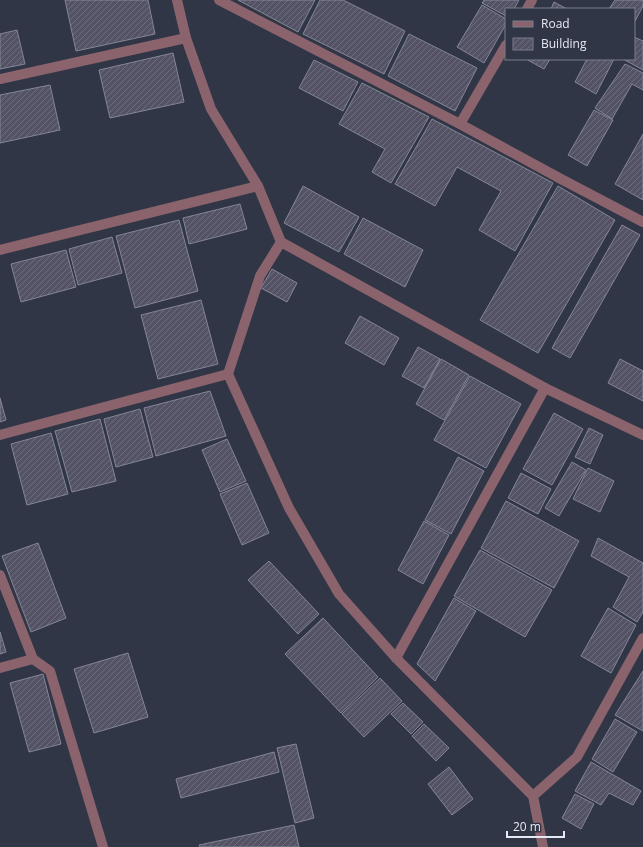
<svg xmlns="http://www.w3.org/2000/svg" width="643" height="847" font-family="'Open Sans',sans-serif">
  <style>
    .building { fill: url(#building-hatch); stroke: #858598 }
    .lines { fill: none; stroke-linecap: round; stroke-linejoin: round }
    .minor { stroke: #8b636d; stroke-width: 10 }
  </style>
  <defs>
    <pattern id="building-hatch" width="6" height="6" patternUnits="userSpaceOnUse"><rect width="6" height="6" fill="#545365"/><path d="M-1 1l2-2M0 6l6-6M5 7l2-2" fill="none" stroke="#6c6c7c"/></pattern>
  </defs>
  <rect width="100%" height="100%" fill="#303645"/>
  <g class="building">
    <polygon points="65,0 148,0 155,34 76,51"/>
    <polygon points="238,0 315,0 298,32"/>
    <polygon points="320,0 343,0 405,31 384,74 303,34"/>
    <polygon points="484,0 519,0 514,9 506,9 506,16 482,3"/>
    <polygon points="615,0 643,0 643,6 634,23 634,9 609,9"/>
    <polygon points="554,2 567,9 551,9"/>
    <polygon points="482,5 506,19 506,24 484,63 457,47"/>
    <polygon points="17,30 25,64 0,69 0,34"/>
    <polygon points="409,34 477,68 455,111 388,76"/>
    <polygon points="634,37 643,41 643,70 623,59 634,59"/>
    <polygon points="173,53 184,102 110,118 99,70"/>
    <polygon points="526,59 550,59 544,69"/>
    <polygon points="587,59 614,59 596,94 575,82"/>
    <polygon points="314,60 358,82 343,111 299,88"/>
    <polygon points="625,64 643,73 643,90 632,84 612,119 595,108"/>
    <polygon points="362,83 429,117 391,183 372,172 385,149 339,124"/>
    <polygon points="50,85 60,130 0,143 0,95"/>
    <polygon points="594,110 613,120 587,166 568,155"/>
    <polygon points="432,119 553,183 515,251 479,230 501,191 457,167 435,206 395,184"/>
    <polygon points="643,134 643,200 615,184"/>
    <polygon points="303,186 359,217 339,252 284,223"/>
    <polygon points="558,186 615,220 538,353 480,320"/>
    <polygon points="240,204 247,229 189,244 183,218"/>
    <polygon points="363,218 423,250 405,287 344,254"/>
    <polygon points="179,220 198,291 135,308 116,236"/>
    <polygon points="622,225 640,235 570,358 552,348"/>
    <polygon points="112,237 122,273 78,285 69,249"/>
    <polygon points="66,250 76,287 21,302 11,264"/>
    <polygon points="272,269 297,283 287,302 261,288"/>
    <polygon points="201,300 218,364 158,379 141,315"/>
    <polygon points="360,316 399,338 384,365 345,343"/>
    <polygon points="418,347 440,359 424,388 402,376"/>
    <polygon points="441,359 469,375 444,420 416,404"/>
    <polygon points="620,359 643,371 643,401 608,383"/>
    <polygon points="470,376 521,404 486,468 434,440"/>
    <polygon points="210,391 226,436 156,456 144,408"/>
    <polygon points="0,398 6,420 0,422"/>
    <polygon points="140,409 153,457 116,467 104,419"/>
    <polygon points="554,413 583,429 552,485 523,469"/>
    <polygon points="100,419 116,481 72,492 55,431"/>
    <polygon points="589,428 603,435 590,464 575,457"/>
    <polygon points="51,433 68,494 27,505 11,444"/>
    <polygon points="227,439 246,481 220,492 202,450"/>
    <polygon points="458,457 484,471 451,534 425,520"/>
    <polygon points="572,462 586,470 559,516 545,508"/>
    <polygon points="588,468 614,481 600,512 573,499"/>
    <polygon points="521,473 551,489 538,514 508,498"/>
    <polygon points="247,483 269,533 242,545 220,494"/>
    <polygon points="506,501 579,541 554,588 481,548"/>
    <polygon points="424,521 449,535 423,584 398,570"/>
    <polygon points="598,538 643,563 643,612 637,622 613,607 629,577 591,556"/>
    <polygon points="38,543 66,618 31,632 2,556"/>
    <polygon points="480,550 552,590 525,637 454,596"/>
    <polygon points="269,561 319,614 298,634 248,580"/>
    <polygon points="454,598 476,611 435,681 417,664"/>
    <polygon points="608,608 636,625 611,673 581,656"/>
    <polygon points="323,618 378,677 341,713 285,654"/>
    <polygon points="0,632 6,652 0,654"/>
    <polygon points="128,653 148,717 94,733 74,669"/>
    <polygon points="643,671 643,731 615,715"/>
    <polygon points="43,674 61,744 29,752 10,683"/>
    <polygon points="380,678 402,701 364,737 342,714"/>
    <polygon points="403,703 423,722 411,734 391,714"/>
    <polygon points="615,719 637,732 613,772 592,759"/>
    <polygon points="424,724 449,748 436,761 412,736"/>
    <polygon points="296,744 314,818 295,823 277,748"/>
    <polygon points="274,752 279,772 181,798 176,779"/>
    <polygon points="591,762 641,791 633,805 609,793 601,805 575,791"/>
    <polygon points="449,767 473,799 452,815 428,784"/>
    <polygon points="575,794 594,804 581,829 562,818"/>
    <polygon points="294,825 299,847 200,847 199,845"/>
  </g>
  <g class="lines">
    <g class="minor">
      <polyline points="177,0 186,38 211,109 258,186 281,242 545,388 643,435"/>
      <polyline points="219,0 460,124 561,179 643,222"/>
      <polyline points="527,9 532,0"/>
      <polyline points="0,79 186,38"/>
      <polyline points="460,124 506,45"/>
      <polyline points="281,242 260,276 228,374 289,508 339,594 396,658 533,796 543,847"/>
      <polyline points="0,250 258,186"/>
      <polyline points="0,435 228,374"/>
      <polyline points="0,575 33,659 50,671 103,847"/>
      <polyline points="396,658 545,388"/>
      <polyline points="0,668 33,659"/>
      <polyline points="533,796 577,757 643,638"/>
    </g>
  </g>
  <rect x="505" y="8" width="130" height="52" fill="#303645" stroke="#787e8b"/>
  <rect x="513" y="21" width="20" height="6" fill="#8b636d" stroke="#787e8b"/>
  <text x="541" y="28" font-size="12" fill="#e5e9f3">Road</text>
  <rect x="513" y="38" width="20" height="12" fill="url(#building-hatch)" stroke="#787e8b"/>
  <text x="541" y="48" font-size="12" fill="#e5e9f3">Building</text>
  <path d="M507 831v6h57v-6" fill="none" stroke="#e5e9f3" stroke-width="2"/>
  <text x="513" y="831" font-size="12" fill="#e5e9f3" stroke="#303645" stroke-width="3" paint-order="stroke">20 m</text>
</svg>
